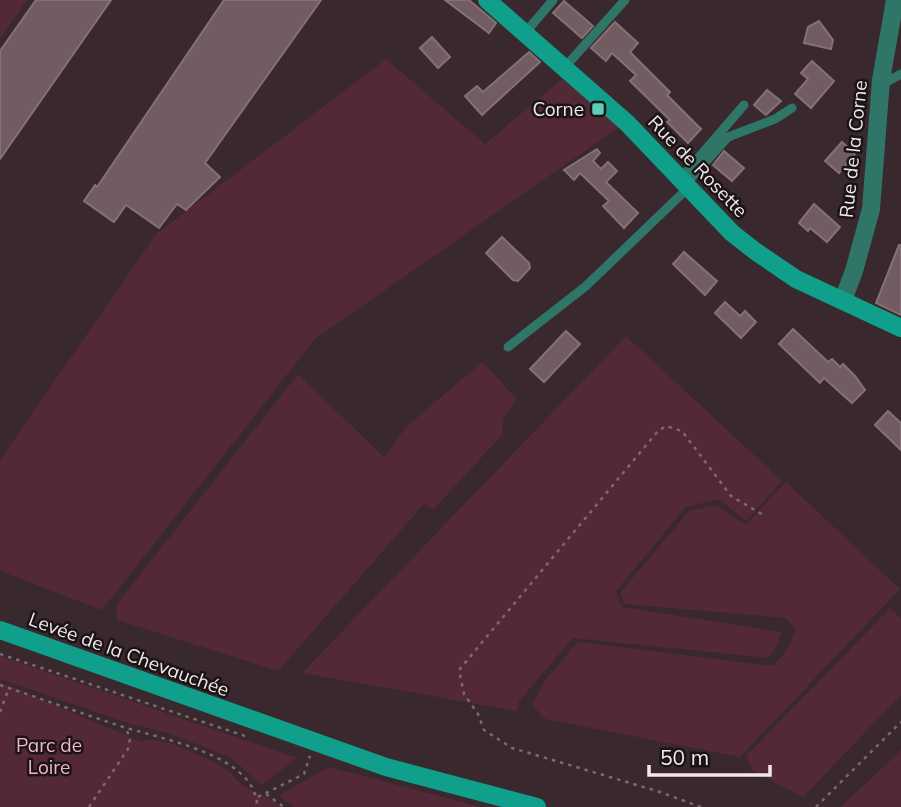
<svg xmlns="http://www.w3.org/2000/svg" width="901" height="807" font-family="Mulish,sans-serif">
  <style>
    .green { fill: #532936 }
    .building { fill: #705c61; stroke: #857075; stroke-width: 2 }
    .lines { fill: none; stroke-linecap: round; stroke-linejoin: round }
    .path { stroke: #7a6a6f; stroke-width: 2.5; stroke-dasharray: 3.5 5; stroke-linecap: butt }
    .lane { stroke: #2f7669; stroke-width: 9 }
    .street { stroke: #2f7669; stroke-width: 18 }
    .secondary { stroke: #0f9f8a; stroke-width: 18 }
    .poi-dot { fill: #5dceb8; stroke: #1b1416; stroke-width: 2.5 }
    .labels { text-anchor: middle; stroke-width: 5; stroke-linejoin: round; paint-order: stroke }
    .poi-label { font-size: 19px; fill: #f3e7ea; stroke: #1b1416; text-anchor: end }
    .street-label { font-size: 19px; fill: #f3e7ea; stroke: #1b1416 }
    .park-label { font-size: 19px; fill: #f5b2c3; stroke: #1b1416 }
  </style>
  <rect width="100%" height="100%" fill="#39282d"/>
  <g class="green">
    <polygon points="0,0 27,0 0,39"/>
    <polygon points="386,59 485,144 562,79 619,127 315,339 102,610 0,571 0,460 156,234"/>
    <polygon points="626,336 782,481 746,521 719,499 686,507 616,591 622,607 782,632 776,648 768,658 573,638 519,701 517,711 302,673"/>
    <polygon points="482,362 517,399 503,419 502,435 433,510 424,504 278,671 117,620 117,604 298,374 384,457 406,427"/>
    <polygon points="786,482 900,589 740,757 545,719 532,705 546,679 578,642 773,666 785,653 796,630 786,618 625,604 620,593 689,511 716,505 746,525"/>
    <polygon points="890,608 901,618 901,695 803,797 753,771 746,756"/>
    <polygon points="0,656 297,758 262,785 230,757 168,733 131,724 0,679"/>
    <path d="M0,682L142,742C157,732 212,760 227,770C234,774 237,782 243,785C256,794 269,796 281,807H0Z"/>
    <polygon points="901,750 901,807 841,807"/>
    <polygon points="329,767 481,807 294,807 279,795"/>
  </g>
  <g class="building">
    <polygon points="36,0 111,0 0,159 0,51"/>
    <polygon points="224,0 321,0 205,163 220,177 186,210 177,204 159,228 126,205 114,222 84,201 95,185 97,187"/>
    <polygon points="445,0 469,0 496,23 489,33"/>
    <polygon points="564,1 593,26 582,38 553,13"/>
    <polygon points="819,21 833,40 831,49 804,43 808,27"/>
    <polygon points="615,22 638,43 630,52 670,92 667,95 701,129 688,143 667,122 670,120 630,81 636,75 612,53 606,61 591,48"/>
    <polygon points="432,37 450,57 438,68 420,48"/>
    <polygon points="529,52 540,62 482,115 465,96 477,86 483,92"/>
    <polygon points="812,61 834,81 811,108 795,94 808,79 801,73"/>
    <polygon points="767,90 781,101 766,115 754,105"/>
    <polygon points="842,142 855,154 839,173 825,161"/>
    <polygon points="597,149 600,153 593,161 601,169 608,162 617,171 606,182 638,213 624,228 603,206 609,201 580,173 574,180 564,170"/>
    <polygon points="724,151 744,168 732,181 713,165"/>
    <polygon points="814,204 840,227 827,242 810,228 808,231 799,223"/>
    <polygon points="502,237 529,263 530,268 518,281 513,280 486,253"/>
    <polygon points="899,245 901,245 901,315 876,303"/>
    <polygon points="684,252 717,281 705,295 673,264"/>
    <polygon points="725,302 740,316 745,311 756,322 741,338 715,313"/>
    <polygon points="793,329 828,362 832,359 840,367 843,364 855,376 865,390 852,403 824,378 820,383 779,344"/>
    <polygon points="566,331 580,344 544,382 530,369"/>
    <polygon points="888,411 901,423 901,450 875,425"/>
  </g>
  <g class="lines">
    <g class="path">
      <polyline points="0,654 245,736"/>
      <path d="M0,685C39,698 78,712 117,725C155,738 258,754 257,807"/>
      <polyline points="0,712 9,688"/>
      <polyline points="266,794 284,807"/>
      <polyline points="258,797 304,774 310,756"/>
      <polyline points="89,807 128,749 130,739 126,728"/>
      <polyline points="701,807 657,791 512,748 484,730 478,714 464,694 459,670 658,431 666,426 682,431 731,496 765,516"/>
      <polyline points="816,807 901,722"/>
    </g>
    <g class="lane">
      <polyline points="525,33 553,0"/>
      <polyline points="565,67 625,0"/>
      <polyline points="881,85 901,74"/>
      <polyline points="681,178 744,105"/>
      <polyline points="686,184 728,137 775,119 792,108"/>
      <polyline points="508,347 586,286 689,187"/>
    </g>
    <polyline class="street" points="843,300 854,271 871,209 881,80 895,0"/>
    <g class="secondary">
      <polyline points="487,0 627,123 732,233 755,251 796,279 901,328"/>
      <polyline points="0,630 386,767 537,807"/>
    </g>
  </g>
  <rect class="poi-dot" x="591" y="102" width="14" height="14" rx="3.5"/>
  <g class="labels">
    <g class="poi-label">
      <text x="584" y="116">Corne</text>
    </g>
    <g class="street-label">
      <text transform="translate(853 149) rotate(-84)" y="7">Rue de la Corne</text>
      <text transform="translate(698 166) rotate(46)" y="7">Rue de Rosette</text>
      <text transform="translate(129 654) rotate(20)" y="7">Levée de la Chevauchée</text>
    </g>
    <g class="park-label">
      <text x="49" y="752">Parc de<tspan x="49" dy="22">Loire</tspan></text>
    </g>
  </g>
  <path d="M649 765v10h121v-10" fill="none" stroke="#f3e7ea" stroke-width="3.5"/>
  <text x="660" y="765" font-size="21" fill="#f3e7ea" stroke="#1b1416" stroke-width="5" paint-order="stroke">50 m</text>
</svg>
